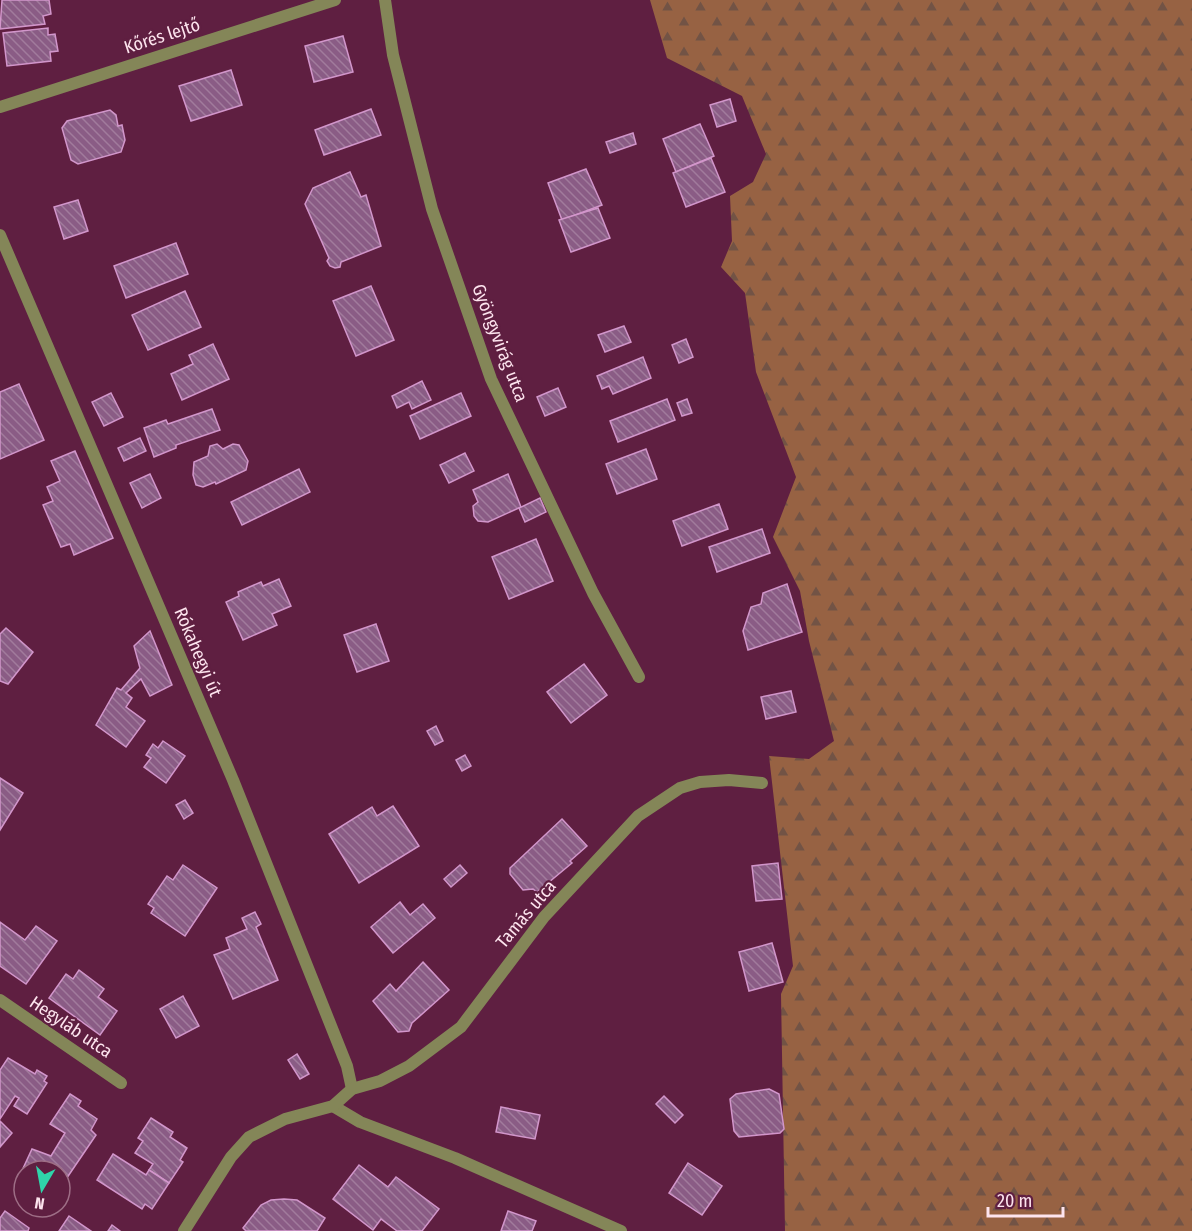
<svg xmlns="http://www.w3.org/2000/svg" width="1192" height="1231" font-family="'Fira Sans Condensed',sans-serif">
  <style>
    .forest { fill: url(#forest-firs) }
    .building { fill: url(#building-back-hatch); stroke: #d296cb; stroke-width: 1.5 }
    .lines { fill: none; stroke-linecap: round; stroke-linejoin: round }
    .street { stroke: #848658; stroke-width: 12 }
    .labels { text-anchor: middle; stroke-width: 4.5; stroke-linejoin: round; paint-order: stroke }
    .street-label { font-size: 18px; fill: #fde4ee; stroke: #5f1f41 }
  </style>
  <defs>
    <pattern id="forest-firs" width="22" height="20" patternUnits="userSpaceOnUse" patternTransform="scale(1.5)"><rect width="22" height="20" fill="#976243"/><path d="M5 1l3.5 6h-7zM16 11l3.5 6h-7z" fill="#725345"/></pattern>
    <pattern id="building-back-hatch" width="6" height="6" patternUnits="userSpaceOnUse" patternTransform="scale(1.5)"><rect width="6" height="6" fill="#8a5c85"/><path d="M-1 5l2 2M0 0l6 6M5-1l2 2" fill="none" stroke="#a17b9c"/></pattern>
  </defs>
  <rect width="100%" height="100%" fill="#5f1f41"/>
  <polygon class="forest" points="650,0 1192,0 1192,1231 785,1231 781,994 793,966 769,756 809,759 834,741 809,641 800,591 773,537 796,477 756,372 745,293 721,267 732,241 730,196 753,182 766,154 742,96 667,58"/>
  <g class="building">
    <polygon points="2,0 49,0 51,14 43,16 45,24 0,29"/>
    <polygon points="48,28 48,35 55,34 58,51 50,52 51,61 7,66 3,33"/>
    <polygon points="343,36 353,72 314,82 305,46"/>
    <polygon points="231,70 242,105 191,121 179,86"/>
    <polygon points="730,99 736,121 717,127 710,105"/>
    <polygon points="371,109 381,135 324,155 315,130"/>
    <polygon points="110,110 116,115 118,126 122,125 125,140 121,152 78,164 71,160 62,128 67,121"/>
    <polygon points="700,124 714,156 676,172 663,139"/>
    <polygon points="633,133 636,144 610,153 606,142"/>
    <polygon points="711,158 725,192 686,207 673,173"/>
    <polygon points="586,169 602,205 562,220 548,183"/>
    <polygon points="350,172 361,197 366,195 381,246 341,262 340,267 335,268 330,266 327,261 329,258 305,204 313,188"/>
    <polygon points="78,200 88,231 64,239 54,207"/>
    <polygon points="598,208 610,238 571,252 559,220"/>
    <polygon points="176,243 188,274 126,298 114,266"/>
    <polygon points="371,286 394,340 356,356 333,301"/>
    <polygon points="185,291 201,327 148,350 132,315"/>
    <polygon points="624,326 631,342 605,352 598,335"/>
    <polygon points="686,339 693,357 679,363 672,345"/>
    <polygon points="213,344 229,379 182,400 171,374 193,364 189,355"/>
    <polygon points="643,357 651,378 613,394 609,386 602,389 597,376"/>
    <polygon points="422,381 431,400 412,409 409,402 397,408 392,396"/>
    <polygon points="19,384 44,440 0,459 0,392"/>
    <polygon points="558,388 566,407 545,416 537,397"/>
    <polygon points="111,393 123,417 104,426 92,402"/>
    <polygon points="461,393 471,416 420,439 410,416"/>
    <polygon points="667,399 675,420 618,442 610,421"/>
    <polygon points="687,399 692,413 682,416 677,403"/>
    <polygon points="212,409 220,430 176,445 176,448 154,457 144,428 166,420 168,424"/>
    <polygon points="140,438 146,451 124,461 118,448"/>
    <polygon points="217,444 223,449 233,444 239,445 248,461 246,470 216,484 215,482 203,487 196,485 193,475 194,462 208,456 210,446"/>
    <polygon points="646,449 657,479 617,494 606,464"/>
    <polygon points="75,451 113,538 74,555 70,544 61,547 43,505 53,501 47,487 60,481 51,461"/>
    <polygon points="465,453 474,471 449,483 440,465"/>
    <polygon points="299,469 310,492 242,525 231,502"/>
    <polygon points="150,474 161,498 142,508 130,483"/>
    <polygon points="508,474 521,507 488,522 478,521 474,516 473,506 478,502 473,490"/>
    <polygon points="540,498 546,512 525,522 519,508"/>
    <polygon points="719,504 728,529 682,546 673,521"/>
    <polygon points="762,529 770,553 717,572 709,547"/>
    <polygon points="536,539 553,581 509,599 492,557"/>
    <polygon points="279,579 291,606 272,614 277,625 243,640 226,602 239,596 238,592 261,582 263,586"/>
    <polygon points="787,584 802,632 748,650 743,631 751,607 761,604 763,593"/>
    <polygon points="376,624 389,661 357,672 344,635"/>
    <polygon points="6,628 33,652 8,684 0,681 0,634"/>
    <polygon points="150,631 172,685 150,696 141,679 126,693 132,698 126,707 145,721 126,747 96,725 117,688 121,690 140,668 134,646"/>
    <polygon points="584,664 607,695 571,723 547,692"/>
    <polygon points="791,691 796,712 766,719 761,697"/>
    <polygon points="436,726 443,741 435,745 427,731"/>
    <polygon points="163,741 185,756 166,783 144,767 151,758 146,755 153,744 158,748"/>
    <polygon points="465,755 471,766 462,771 456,760"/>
    <polygon points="0,778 23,793 0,830"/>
    <polygon points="185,800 193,813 184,819 176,805"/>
    <polygon points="393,806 419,846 359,883 329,834 372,807 377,816"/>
    <polygon points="562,819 587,846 570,861 572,863 537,892 533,889 523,890 510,874 510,868"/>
    <polygon points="778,863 782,899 756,901 752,866"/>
    <polygon points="183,865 217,888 185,936 151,913 154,908 148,904 167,876 173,880"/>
    <polygon points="460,865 467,873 451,887 444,879"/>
    <polygon points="400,902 410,915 423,904 435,918 393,953 371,927"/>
    <polygon points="255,912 261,924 256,927 278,980 233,999 214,955 230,949 226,938 247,929 242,918"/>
    <polygon points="0,922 25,940 36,926 57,941 26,984 0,966"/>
    <polygon points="772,943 783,982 749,991 739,952"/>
    <polygon points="423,962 449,990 412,1023 409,1031 398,1032 373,1001 390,984 396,991"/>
    <polygon points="79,970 104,989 98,997 117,1011 100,1035 49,998 66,974 73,979"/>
    <polygon points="183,996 199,1026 176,1038 160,1009"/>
    <polygon points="297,1054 309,1074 300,1079 288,1060"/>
    <polygon points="8,1058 35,1074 37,1070 47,1076 44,1081 47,1083 27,1114 14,1106 19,1098 15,1096 0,1119 0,1070"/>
    <polygon points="769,1089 779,1094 784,1129 780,1133 739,1137 734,1131 730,1099 736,1094"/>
    <polygon points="70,1094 81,1101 78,1106 97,1119 91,1130 96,1135 60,1188 60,1171 24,1171 24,1177 20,1175 32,1149 51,1156 65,1133 50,1124"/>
    <polygon points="664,1096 683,1115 675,1123 656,1104"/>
    <polygon points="501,1107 540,1115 535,1139 496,1132"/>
    <polygon points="151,1118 173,1132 170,1137 187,1148 180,1160 183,1162 169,1183 149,1170 153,1164 135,1153 143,1141 138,1138"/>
    <polygon points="0,1121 12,1133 0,1147"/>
    <polygon points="113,1154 146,1175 149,1170 169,1183 152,1209 145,1204 142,1209 97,1180"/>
    <polygon points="688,1163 722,1186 702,1215 669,1193"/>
    <polygon points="359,1165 388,1187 396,1177 439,1209 422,1231 397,1231 381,1219 373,1230 333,1199"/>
    <polygon points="284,1199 297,1200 325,1218 317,1231 246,1231 243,1228 261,1205 271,1200"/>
    <polygon points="5,1211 29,1228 28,1231 0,1231 0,1218"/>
    <polygon points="508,1211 536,1221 532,1231 501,1231"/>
    <polygon points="69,1216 91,1231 59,1231"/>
    <polygon points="112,1225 120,1231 108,1231"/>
  </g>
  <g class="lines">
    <g class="street">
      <polyline points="385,0 393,55 432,209 491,379 593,593 639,677"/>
      <polyline points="0,107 335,0"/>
      <polyline points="0,235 233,780 347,1066 352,1089"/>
      <polyline points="0,1000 121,1083"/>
      <polyline points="333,1106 360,1122 455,1158 621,1231"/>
      <polyline points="184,1231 231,1157 249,1137 285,1119 333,1106 352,1089 380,1081 409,1066 461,1027 544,917 638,816 680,788 700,782 729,780 762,783"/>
    </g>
  </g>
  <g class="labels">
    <g class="street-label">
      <text transform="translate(162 36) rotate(-18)" y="6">Kőrés lejtő</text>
      <text transform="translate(500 343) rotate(69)" y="6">Gyöngyvirág utca</text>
      <text transform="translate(198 652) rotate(67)" y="6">Rókahegyi út</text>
      <text transform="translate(526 914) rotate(-50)" y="6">Tamás utca</text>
      <text transform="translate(71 1027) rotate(34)" y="6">Hegyláb utca</text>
    </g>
  </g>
  <g transform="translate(42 1189) rotate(190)"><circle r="28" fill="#5f1f41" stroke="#9e6e86" stroke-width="1.5"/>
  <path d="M0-4.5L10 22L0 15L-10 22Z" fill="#2fd4aa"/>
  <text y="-9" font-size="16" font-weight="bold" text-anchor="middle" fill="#fde4ee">N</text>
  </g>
  <path d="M988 1207v9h75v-9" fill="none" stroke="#fde4ee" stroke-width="3"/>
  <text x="997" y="1207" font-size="18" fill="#fde4ee" stroke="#5f1f41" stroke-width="4.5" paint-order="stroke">20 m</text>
</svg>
